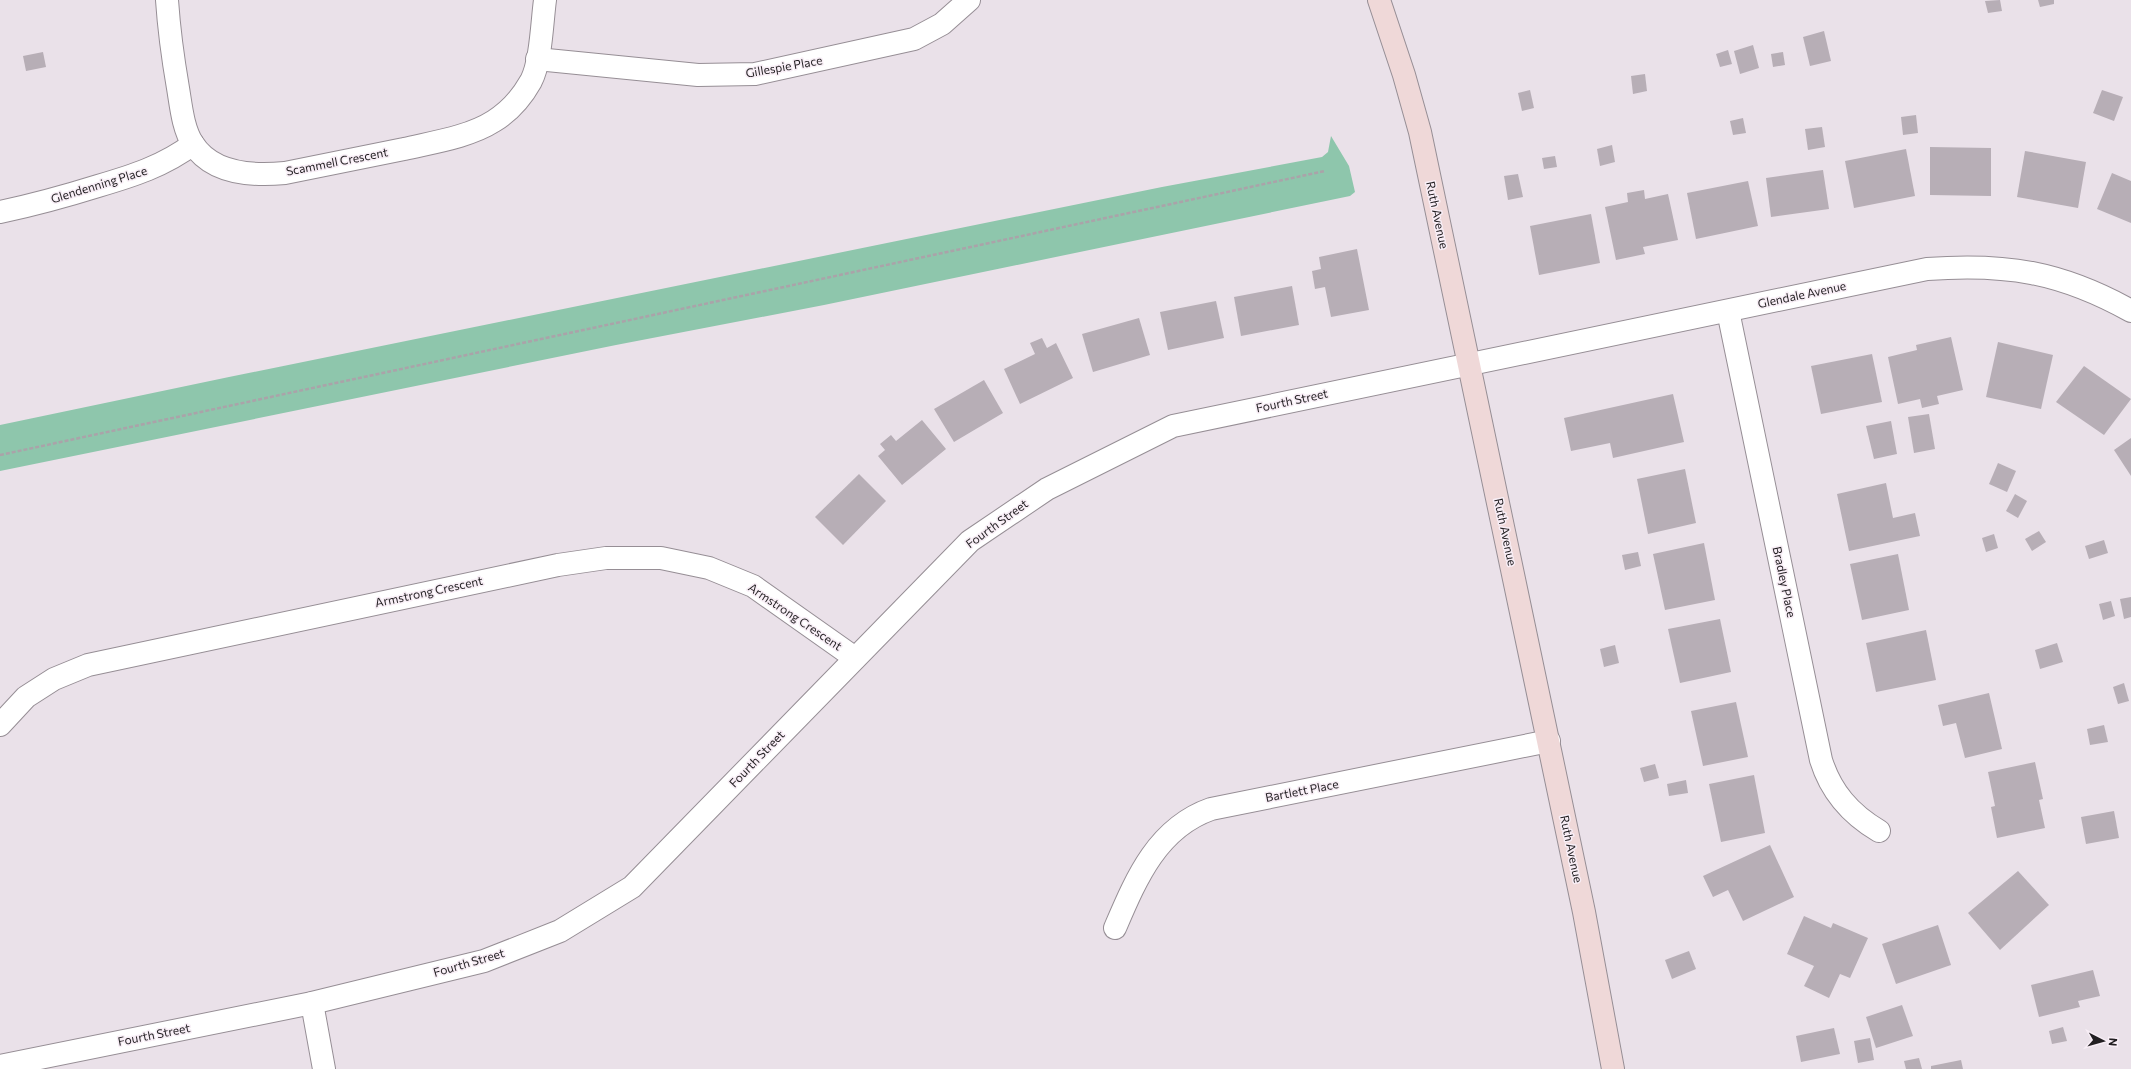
<svg xmlns="http://www.w3.org/2000/svg" width="2131" height="1069" font-family="Commissioner,sans-serif">
  <style>
    .green { fill: #8ec6ac }
    .building { fill: #b7aeb6 }
    .lines { fill: none; stroke-linecap: round; stroke-linejoin: round }
    .street-casing { stroke: #968e95; stroke-width: 24 }
    .secondary-casing { stroke: #968e95; stroke-width: 24 }
    .path { stroke: #aaa3a9; stroke-width: 2.5; stroke-dasharray: 4 2; stroke-linecap: butt }
    .street { stroke: #fff; stroke-width: 22 }
    .secondary { stroke: #efd8d8; stroke-width: 22 }
    .labels { text-anchor: middle; stroke-width: 3; stroke-linejoin: round; paint-order: stroke }
    .street-label { font-size: 12px; fill: #221f22; stroke: #f8eef6 }
  </style>
  <rect width="100%" height="100%" fill="#eae1e9"/>
  <polygon class="green" points="1331,136 1349,166 1355,192 1350,196 824,305 616,345 0,471 0,425 229,377 1162,187 1322,157 1328,152"/>
  <g class="building">
    <polygon points="2000,0 2002,11 1988,13 1985,1"/>
    <polygon points="2038,0 2054,0 2054,4 2040,7"/>
    <polygon points="1824,31 1831,61 1810,66 1803,37"/>
    <polygon points="1753,45 1759,68 1740,74 1734,51"/>
    <polygon points="1728,50 1732,64 1720,67 1716,54"/>
    <polygon points="43,52 46,67 26,71 23,56"/>
    <polygon points="1783,52 1785,65 1773,67 1771,54"/>
    <polygon points="1645,74 1647,91 1633,94 1631,76"/>
    <polygon points="1530,90 1534,108 1522,111 1518,93"/>
    <polygon points="2102,90 2123,97 2114,121 2093,113"/>
    <polygon points="1916,115 1918,133 1903,135 1901,117"/>
    <polygon points="1743,118 1746,133 1733,135 1730,121"/>
    <polygon points="1822,127 1825,147 1808,150 1805,129"/>
    <polygon points="1612,145 1615,162 1600,166 1597,149"/>
    <polygon points="1930,147 1991,148 1991,196 1930,195"/>
    <polygon points="1906,149 1915,196 1854,208 1845,161"/>
    <polygon points="2025,151 2086,162 2078,208 2017,197"/>
    <polygon points="1555,156 1557,167 1544,169 1542,158"/>
    <polygon points="1823,170 1829,209 1771,217 1766,178"/>
    <polygon points="2112,173 2131,181 2131,223 2097,209"/>
    <polygon points="1518,174 1523,197 1508,200 1504,176"/>
    <polygon points="1748,181 1758,226 1696,239 1687,193"/>
    <polygon points="1644,190 1645,199 1668,194 1678,240 1643,247 1645,254 1616,260 1605,207 1628,202 1627,193"/>
    <polygon points="1591,214 1600,263 1539,275 1530,226"/>
    <polygon points="1357,249 1369,310 1331,317 1325,287 1315,289 1312,271 1321,269 1319,257"/>
    <polygon points="1292,286 1299,325 1241,336 1234,297"/>
    <polygon points="1216,301 1224,338 1168,350 1160,312"/>
    <polygon points="1139,318 1150,355 1093,372 1082,334"/>
    <polygon points="1951,337 1963,390 1937,396 1939,404 1922,408 1920,399 1898,404 1888,357 1917,350 1916,345"/>
    <polygon points="1042,338 1047,348 1056,343 1073,378 1020,404 1004,369 1035,354 1030,343"/>
    <polygon points="1998,342 2053,355 2041,409 1986,397"/>
    <polygon points="1872,354 1882,402 1821,414 1811,366"/>
    <polygon points="2084,366 2131,399 2104,435 2056,402"/>
    <polygon points="984,380 1003,413 954,442 934,409"/>
    <polygon points="1673,394 1684,442 1613,458 1610,443 1571,451 1564,418"/>
    <polygon points="1929,414 1935,449 1914,453 1908,417"/>
    <polygon points="922,420 946,449 902,485 878,456 885,450 880,444 891,435 896,441"/>
    <polygon points="1891,421 1897,454 1874,459 1866,426"/>
    <polygon points="2131,438 2131,476 2114,450"/>
    <polygon points="1998,463 2016,471 2007,492 1989,484"/>
    <polygon points="1685,469 1696,523 1648,534 1637,479"/>
    <polygon points="859,474 886,501 843,545 815,517"/>
    <polygon points="1886,483 1893,518 1915,513 1920,536 1849,551 1837,494"/>
    <polygon points="2015,494 2027,501 2018,518 2006,511"/>
    <polygon points="2039,531 2046,542 2032,551 2025,539"/>
    <polygon points="1994,534 1998,548 1986,552 1982,538"/>
    <polygon points="2104,540 2108,553 2089,559 2085,546"/>
    <polygon points="1704,543 1715,600 1665,610 1653,554"/>
    <polygon points="1638,552 1641,566 1625,570 1622,555"/>
    <polygon points="1898,554 1909,610 1862,620 1850,564"/>
    <polygon points="2131,597 2131,617 2124,619 2120,599"/>
    <polygon points="2111,601 2115,616 2103,620 2099,604"/>
    <polygon points="1720,619 1731,672 1680,683 1668,629"/>
    <polygon points="1926,630 1936,680 1876,692 1866,643"/>
    <polygon points="2057,643 2063,662 2040,669 2035,650"/>
    <polygon points="1615,645 1619,663 1604,667 1600,649"/>
    <polygon points="2124,683 2129,701 2118,704 2113,687"/>
    <polygon points="1989,693 2002,749 1965,758 1956,723 1943,726 1938,705"/>
    <polygon points="1736,702 1748,757 1703,766 1691,711"/>
    <polygon points="2104,725 2108,742 2090,745 2087,729"/>
    <polygon points="2035,762 2043,799 2039,800 2045,828 1997,838 1991,807 1995,806 1988,772"/>
    <polygon points="1655,764 1659,778 1644,782 1640,768"/>
    <polygon points="1754,775 1765,833 1721,842 1709,784"/>
    <polygon points="1686,780 1688,793 1669,796 1667,784"/>
    <polygon points="2114,811 2119,838 2086,844 2081,817"/>
    <polygon points="1770,845 1794,897 1743,921 1728,890 1713,897 1703,876"/>
    <polygon points="2018,871 2049,905 2000,950 1968,913"/>
    <polygon points="1804,916 1831,928 1833,923 1868,938 1850,978 1840,974 1829,998 1804,986 1814,966 1787,954"/>
    <polygon points="1938,925 1951,965 1896,984 1882,944"/>
    <polygon points="1689,951 1696,969 1672,979 1665,960"/>
    <polygon points="2093,970 2100,996 2078,1001 2080,1007 2039,1017 2031,985"/>
    <polygon points="1902,1005 1913,1036 1876,1048 1866,1017"/>
    <polygon points="2063,1027 2067,1041 2052,1044 2049,1031"/>
    <polygon points="1834,1028 1840,1054 1801,1062 1796,1036"/>
    <polygon points="1870,1038 1874,1060 1858,1063 1854,1041"/>
    <polygon points="1919,1058 1922,1069 1906,1069 1904,1061"/>
    <polygon points="1961,1060 1963,1069 1931,1069 1931,1066"/>
  </g>
  <g class="lines">
    <defs>
      <g id="street">
        <path d="M167,0C169,30 173,59 178,88C181,106 183,129 193,144C212,174 254,176 285,173C325,165 365,157 404,149C434,142 469,137 494,121C510,111 522,97 531,81C541,62 542,22 545,0"/>
        <polyline points="537,59 698,75 755,74 914,39 942,24 969,0"/>
        <path d="M0,212C33,205 66,196 98,186C132,176 164,166 193,144"/>
        <path d="M1728,311L1821,760C1831,792 1850,814 1879,831"/>
        <polyline points="0,725 26,697 54,679 88,665 558,565 606,558 661,558 709,568 753,586 855,658"/>
        <path d="M1115,928C1136,879 1157,828 1211,809L1549,741"/>
        <polyline points="312,1003 324,1069"/>
        <path d="M0,1066L312,1003L484,961L560,931L632,887L970,541L1047,489L1173,426L1927,269C2006,263 2061,272 2131,311"/>
      </g>
      <polyline id="secondary" points="1379,0 1404,75 1420,132 1584,912 1613,1069"/>
    </defs>
    <use href="#street" class="street-casing"/>
    <use href="#secondary" class="secondary-casing"/>
    <polyline class="path" points="0,455 1325,171"/>
    <use href="#street" class="street"/>
    <use href="#secondary" class="secondary"/>
  </g>
  <g class="labels">
    <g class="street-label">
      <text transform="translate(784 67) rotate(-10)" y="4">Gillespie Place</text>
      <text transform="translate(337 162) rotate(-11)" y="4">Scammell Crescent</text>
      <text transform="translate(99 185) rotate(-17)" y="4">Glendenning Place</text>
      <text transform="translate(1437 215) rotate(78)" y="4">Ruth Avenue</text>
      <text transform="translate(1802 295) rotate(-12)" y="4">Glendale Avenue</text>
      <text transform="translate(1292 401) rotate(-12)" y="4">Fourth Street</text>
      <text transform="translate(997 524) rotate(-36)" y="4">Fourth Street</text>
      <text transform="translate(1505 532) rotate(78)" y="4">Ruth Avenue</text>
      <text transform="translate(1784 582) rotate(78)" y="4">Bradley Place</text>
      <text transform="translate(429 592) rotate(-12)" y="4">Armstrong Crescent</text>
      <text transform="translate(795 617) rotate(34)" y="4">Armstrong Crescent</text>
      <text transform="translate(757 759) rotate(-46)" y="4">Fourth Street</text>
      <text transform="translate(1302 791) rotate(-11)" y="4">Bartlett Place</text>
      <text transform="translate(1571 849) rotate(78)" y="4">Ruth Avenue</text>
      <text transform="translate(469 963) rotate(-16)" y="4">Fourth Street</text>
      <text transform="translate(154 1035) rotate(-11)" y="4">Fourth Street</text>
    </g>
  </g>
  <g transform="translate(2103 1041) rotate(96)" stroke="#f8eef6" stroke-width="3" paint-order="stroke">
  <path d="M0-3L7 15L0 10L-7 15Z" fill="#221f22"/>
  <text y="-6" font-size="11" font-weight="bold" text-anchor="middle" fill="#221f22">N</text>
  </g>
</svg>
